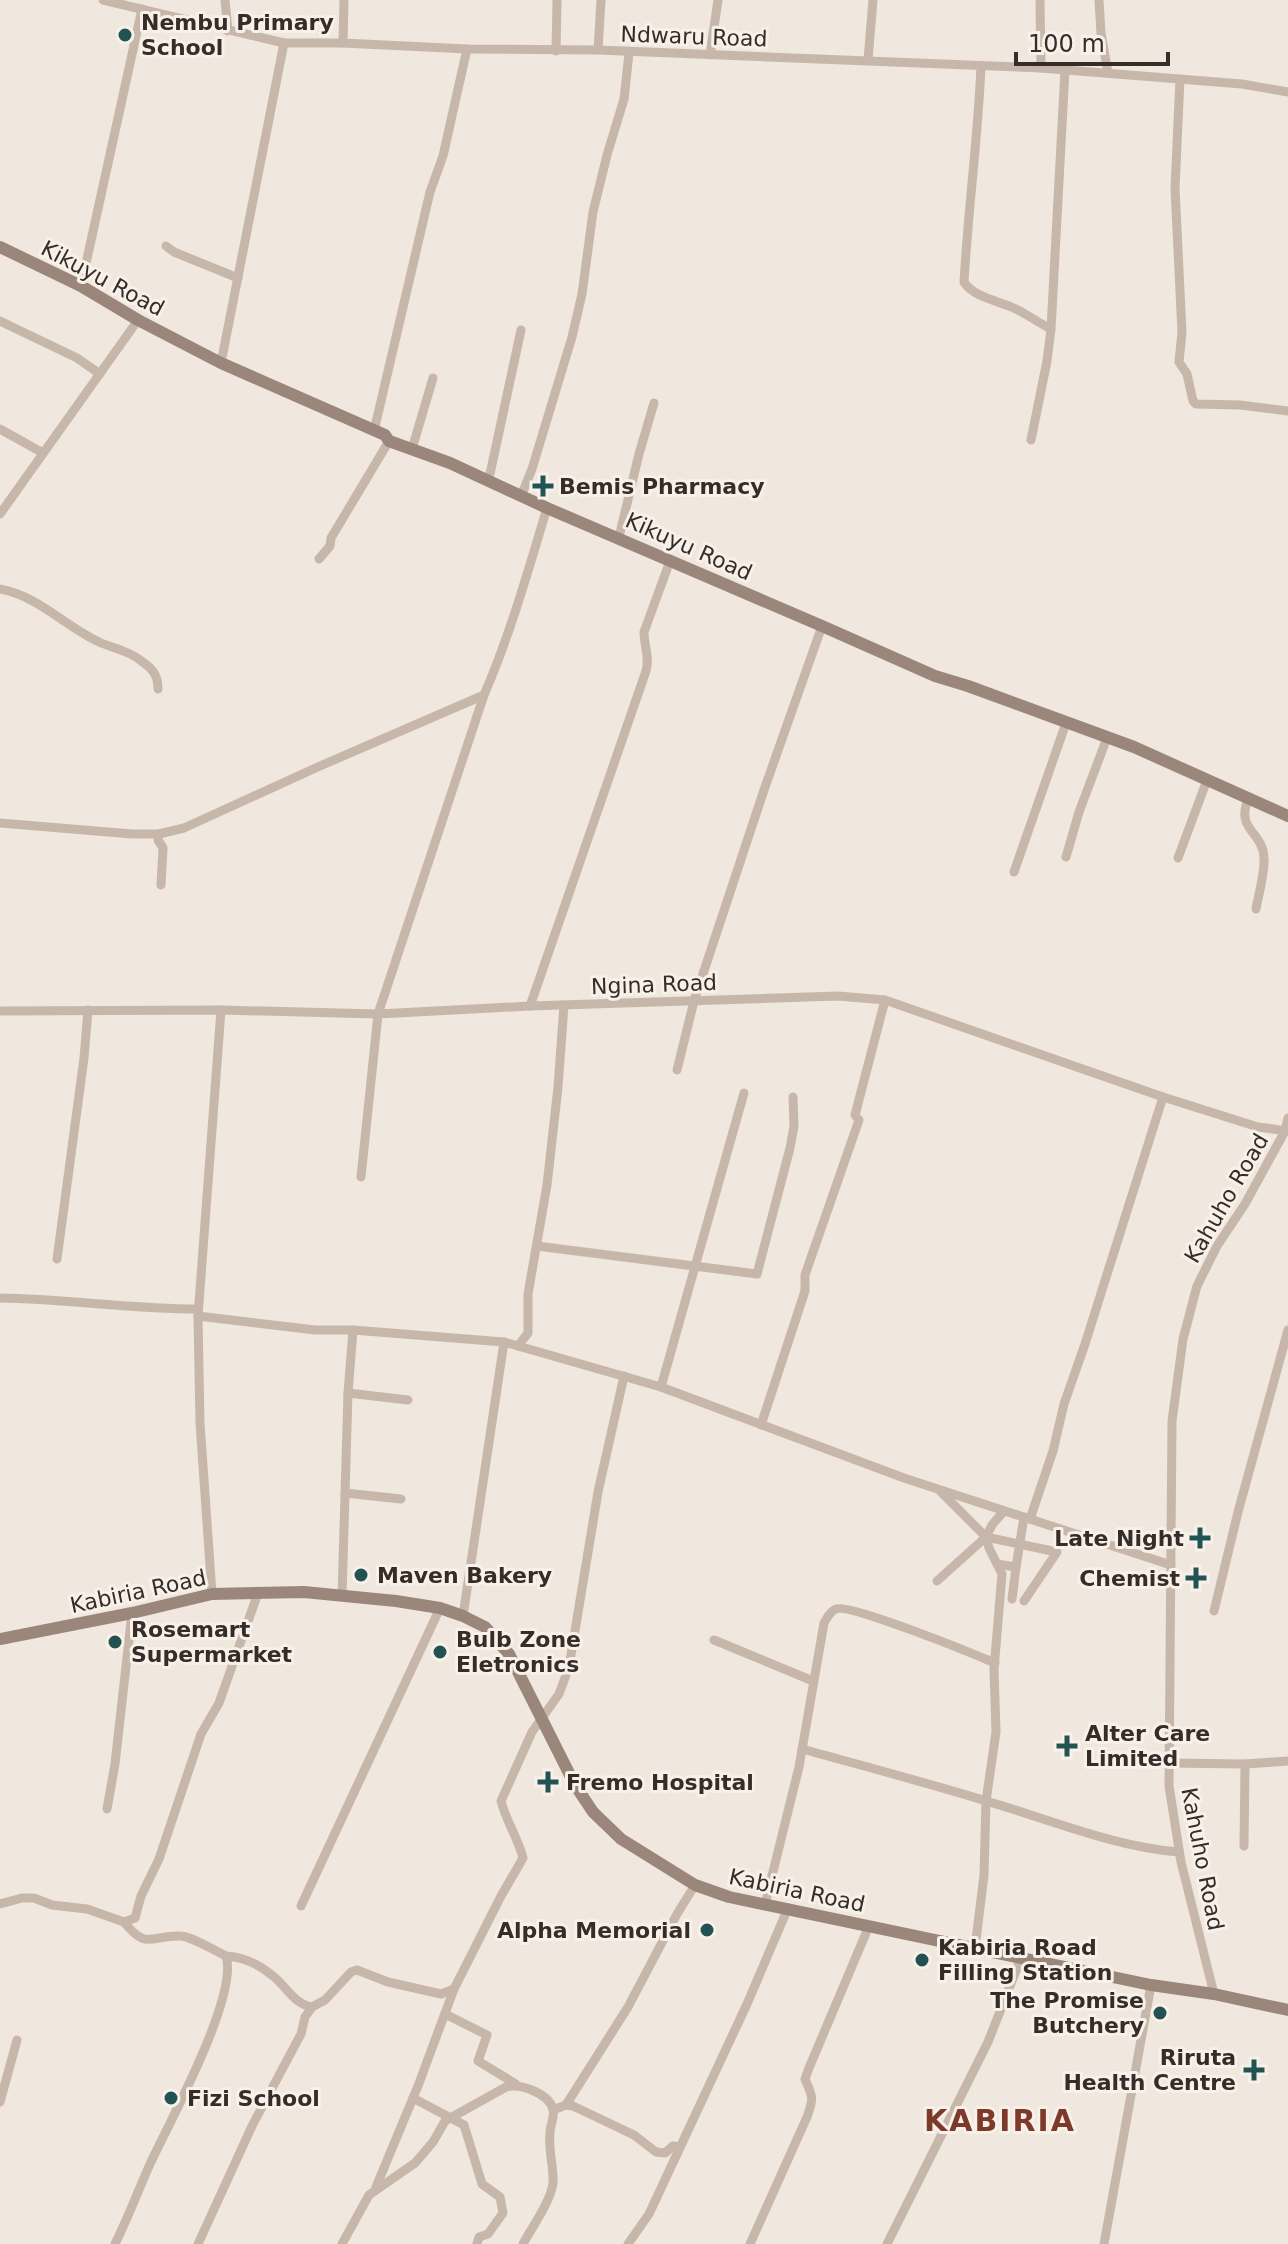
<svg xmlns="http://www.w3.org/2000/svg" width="1288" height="2244" font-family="'DejaVu Sans',sans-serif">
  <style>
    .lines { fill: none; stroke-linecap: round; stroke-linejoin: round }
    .street { stroke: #c7b7ab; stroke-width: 9 }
    .secondary { stroke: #9b867c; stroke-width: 12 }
    .poi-dot { fill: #235253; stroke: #f8f1ea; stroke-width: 3 }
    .labels { text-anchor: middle; stroke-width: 6; stroke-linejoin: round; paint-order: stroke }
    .poi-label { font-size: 22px; font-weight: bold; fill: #362d29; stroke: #f8f1ea; text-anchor: start }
    .street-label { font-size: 22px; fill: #362d29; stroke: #f8f1ea }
    .district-label { font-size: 30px; font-weight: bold; letter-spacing: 2px; fill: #7d3a2a; stroke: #f8f1ea }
  </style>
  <rect width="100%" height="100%" fill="#f0e7de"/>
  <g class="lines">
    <g class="street">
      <polyline points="103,0 284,43 343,43 467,49 598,50 1041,68 1242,84 1288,92"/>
      <polyline points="225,0 228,31"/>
      <polyline points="1040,0 1041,68"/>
      <polyline points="1099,0 1101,33 1108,73"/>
      <polyline points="343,43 344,0"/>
      <polyline points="598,50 601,0"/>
      <polyline points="556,51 557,0"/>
      <polyline points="710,55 718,0"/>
      <polyline points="868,60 873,0"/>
      <path d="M981,66C978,138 968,210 964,282C974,298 1000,301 1016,309C1028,315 1039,323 1051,329"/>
      <polyline points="1180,79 1175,188 1182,332 1179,362 1187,374 1193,401 1196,404 1240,405 1288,411"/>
      <polyline points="166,246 174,252 238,278"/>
      <polyline points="81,286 142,9"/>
      <polyline points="0,321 77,358 100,374"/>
      <polyline points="221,363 284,43"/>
      <polyline points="0,429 43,453"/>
      <polyline points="374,431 430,192 443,156 467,49"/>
      <polyline points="1031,440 1047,361 1051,329 1065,70"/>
      <polyline points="412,449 433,378"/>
      <polyline points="486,480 490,474 521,330"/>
      <polyline points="522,494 532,469 572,337 582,294 593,212 607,155 624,99 629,53"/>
      <polyline points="0,514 138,320"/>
      <polyline points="619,537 639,454 654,403"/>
      <polyline points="319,559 330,546 331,538 389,441"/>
      <path d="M0,589C38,596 65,626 99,642C115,649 130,651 144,663C154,670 158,677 158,689"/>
      <path d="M1249,798C1234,829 1263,832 1264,857C1265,873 1259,892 1256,909"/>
      <polyline points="0,823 132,834 159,834 184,828 320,766 484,695"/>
      <polyline points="159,834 158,840 163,848 161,885"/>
      <polyline points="1066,857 1079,812 1107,738"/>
      <polyline points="1178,858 1207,780"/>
      <polyline points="1014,872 1066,723"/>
      <path d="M530,1006L646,671C650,658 644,646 644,632L670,561"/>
      <polyline points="0,1011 221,1010 378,1014 530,1006 838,996 885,1000 1163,1097 1258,1127 1288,1131"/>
      <polyline points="677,1070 694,1001 764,790 822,626"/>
      <path d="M361,1177L378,1014L484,695C510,635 528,571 547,508"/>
      <polyline points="537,1246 757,1274 790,1148 794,1126 793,1097"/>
      <polyline points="57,1259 84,1058 88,1010"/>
      <path d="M0,1298C66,1299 132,1309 198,1309"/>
      <polyline points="198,1316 315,1330 353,1330 504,1342 661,1387 904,1478 1171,1565"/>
      <polyline points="518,1346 528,1333 528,1294 547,1185 558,1087 564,1005"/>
      <polyline points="661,1387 744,1093"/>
      <polyline points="348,1393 408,1400"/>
      <polyline points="761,1425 805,1291 805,1275 859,1120 855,1115 885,1000"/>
      <polyline points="941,1492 986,1537 1057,1552 1024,1601"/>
      <polyline points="345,1493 401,1499"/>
      <polyline points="1030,1519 1053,1451 1064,1404 1085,1344 1163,1097"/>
      <polyline points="997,1564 1016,1567 1012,1599"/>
      <polyline points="1016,1567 1024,1517"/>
      <polyline points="937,1581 986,1537"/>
      <polyline points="212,1594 200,1423 198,1316 221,1010"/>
      <polyline points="342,1596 348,1393 353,1330"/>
      <polyline points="1214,1611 1238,1512 1288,1330"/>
      <polyline points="463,1616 504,1342"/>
      <polyline points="714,1640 813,1681"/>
      <path d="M802,1749C867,1767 932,1784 996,1804C1056,1822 1117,1847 1179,1852"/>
      <polyline points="1169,1763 1245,1764 1288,1761"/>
      <polyline points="107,1809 115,1764 132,1613"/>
      <polyline points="1244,1846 1245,1764"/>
      <polyline points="0,1904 22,1898 34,1898 52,1905 87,1909 124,1922"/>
      <path d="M765,1904L799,1767L824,1623C827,1618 830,1611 836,1609C849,1603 974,1654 995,1663"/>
      <polyline points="301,1906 440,1608"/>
      <polyline points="975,1948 984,1875 986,1801 996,1732 994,1669 1002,1574 989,1548 986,1537 992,1525 1004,1511"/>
      <path d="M226,1956C243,1957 260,1965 273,1976C287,1987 294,2004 312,2007"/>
      <polyline points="1214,1994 1181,1862 1169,1786 1172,1421 1183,1339 1197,1286 1217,1246 1245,1204 1285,1131 1288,1118"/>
      <polyline points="445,2014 487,2035 478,2061 516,2084"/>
      <polyline points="413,2098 464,2125 482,2184 500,2197 503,2213 488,2234 479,2237 477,2244"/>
      <polyline points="0,2102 17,2040"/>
      <polyline points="566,2105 628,2007 677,1914 695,1885"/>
      <polyline points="553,2110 566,2105 573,2106 634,2135 656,2152 665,2153 673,2146 680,2147"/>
      <polyline points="376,2187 418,2086 454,1989"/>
      <path d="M115,2244C128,2218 138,2191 150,2164C169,2123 239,1996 226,1956C215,1951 191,1936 180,1936C151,1935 147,1951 124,1922L135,1918L141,1896L159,1859L201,1734L219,1703L258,1593"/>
      <path d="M198,2244L252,2126L301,2034L305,2017L312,2007L325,2000L351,1972L357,1970L388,1982L441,1994L454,1989L501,1896L523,1858C518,1838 506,1821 501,1801L532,1732L559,1694L569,1667L598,1492L624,1376"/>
      <path d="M342,2244L369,2195L415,2163L433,2142L445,2121L506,2087C520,2083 548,2093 553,2109C555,2117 550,2125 550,2133C548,2150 554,2167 553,2183C551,2201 532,2227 523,2244"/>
      <polyline points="628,2244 649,2214 747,2004 788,1908"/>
      <path d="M750,2244L807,2117C814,2098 813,2097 805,2079L809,2068L869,1926"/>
      <polyline points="887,2244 988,2042 1021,1958"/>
      <polyline points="1104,2244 1151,1985"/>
    </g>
    <g class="secondary">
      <polyline points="0,247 81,286 138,320 221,363 385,435 389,441 450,463 547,508 822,626 935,676 968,686 1134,747 1288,816"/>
      <polyline points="0,1639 132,1613 212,1594 304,1592 396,1601 440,1608 463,1616 485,1627 509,1654 575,1785 593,1812 621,1839 695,1885 729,1897 1151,1985 1214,1994 1288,2010"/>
    </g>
  </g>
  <g class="poi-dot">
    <circle cx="125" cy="35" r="8"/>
    <path d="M539 474h8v8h8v8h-8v8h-8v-8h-8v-8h8z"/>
    <path d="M1196 1526h8v8h8v8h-8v8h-8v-8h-8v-8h8z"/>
    <circle cx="361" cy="1575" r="8"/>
    <path d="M1192 1566h8v8h8v8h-8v8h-8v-8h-8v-8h8z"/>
    <circle cx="115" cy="1642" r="8"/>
    <circle cx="440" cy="1652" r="8"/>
    <path d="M1063 1734h8v8h8v8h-8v8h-8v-8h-8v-8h8z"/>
    <path d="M544 1770h8v8h8v8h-8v8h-8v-8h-8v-8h8z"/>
    <circle cx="707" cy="1930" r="8"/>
    <circle cx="922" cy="1960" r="8"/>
    <circle cx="1160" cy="2013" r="8"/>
    <path d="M1250 2058h8v8h8v8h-8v8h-8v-8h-8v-8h8z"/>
    <circle cx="171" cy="2098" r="8"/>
  </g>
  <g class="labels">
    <g class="poi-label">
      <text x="141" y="30">Nembu Primary<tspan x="141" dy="25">School</tspan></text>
      <text x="559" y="494">Bemis Pharmacy</text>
      <text x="1184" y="1546" text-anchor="end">Late Night</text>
      <text x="377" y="1583">Maven Bakery</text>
      <text x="1180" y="1586" text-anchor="end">Chemist</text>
      <text x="131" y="1637">Rosemart<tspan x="131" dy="25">Supermarket</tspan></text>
      <text x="456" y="1647">Bulb Zone<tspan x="456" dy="25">Eletronics</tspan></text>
      <text x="1085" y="1741">Alter Care<tspan x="1085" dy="25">Limited</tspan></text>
      <text x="566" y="1790">Fremo Hospital</text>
      <text x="691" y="1938" text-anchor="end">Alpha Memorial</text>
      <text x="938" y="1955">Kabiria Road<tspan x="938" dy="25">Filling Station</tspan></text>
      <text x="1144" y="2008" text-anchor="end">The Promise<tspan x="1144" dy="25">Butchery</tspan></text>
      <text x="1236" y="2065" text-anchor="end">Riruta<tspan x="1236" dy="25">Health Centre</tspan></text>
      <text x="187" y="2106">Fizi School</text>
    </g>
    <g class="street-label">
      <text transform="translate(694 36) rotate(2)" y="8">Ndwaru Road</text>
      <text transform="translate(103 278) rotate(28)" y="8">Kikuyu Road</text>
      <text transform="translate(689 546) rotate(24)" y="8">Kikuyu Road</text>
      <text transform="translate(654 984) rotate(-2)" y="8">Ngina Road</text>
      <text transform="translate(1226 1198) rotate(-60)" y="8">Kahuho Road</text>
      <text transform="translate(138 1591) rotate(-12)" y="8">Kabiria Road</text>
      <text transform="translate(1203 1859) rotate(79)" y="8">Kahuho Road</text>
      <text transform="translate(797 1890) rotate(12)" y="8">Kabiria Road</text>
    </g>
    <g class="district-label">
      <text x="1000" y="2131">KABIRIA</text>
    </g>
  </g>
  <path d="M1016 52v12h152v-12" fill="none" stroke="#362d29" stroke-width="4"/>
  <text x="1028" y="52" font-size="24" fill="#362d29" stroke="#f8f1ea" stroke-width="6" paint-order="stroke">100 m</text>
</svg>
